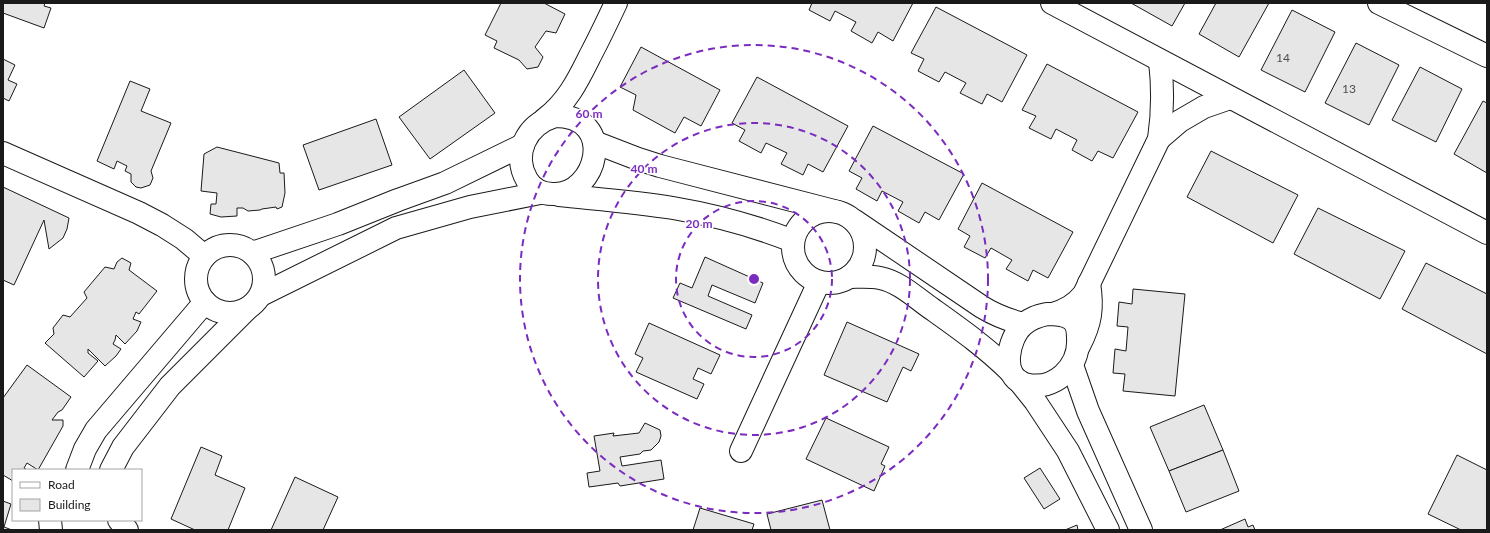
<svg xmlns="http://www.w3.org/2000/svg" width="1490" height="533" font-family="Lato,sans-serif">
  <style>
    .building { fill: #e6e6e6; stroke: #1a1a1a }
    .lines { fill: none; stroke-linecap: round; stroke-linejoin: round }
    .minor-casing { stroke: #1a1a1a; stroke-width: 24 }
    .minor { stroke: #fff; stroke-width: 22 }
    .ring { fill: none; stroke: #7b2cbf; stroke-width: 2; stroke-dasharray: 7 5 }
    .labels { text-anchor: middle; stroke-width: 3; stroke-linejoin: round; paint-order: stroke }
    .number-label { font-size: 12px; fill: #4d4d4d }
    .centre { fill: #7b2cbf; stroke: #fff; stroke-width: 2 }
    .ring-label { font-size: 12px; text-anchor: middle; font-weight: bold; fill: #7b2cbf; stroke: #fff; stroke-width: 3; stroke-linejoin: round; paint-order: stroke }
  </style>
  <rect width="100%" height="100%" fill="#fff"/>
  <g class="building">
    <polygon points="3,3 45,3 44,6 51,8 44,28 3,13"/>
    <polygon points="501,3 544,3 565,14 556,33 546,31 535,47 543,57 538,67 527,69 519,60 494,48 497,41 485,35"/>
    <polygon points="812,3 913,3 893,41 878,32 872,43 851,31 856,22 835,11 830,21 809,10"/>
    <polygon points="1131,3 1185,3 1172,26"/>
    <polygon points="1216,3 1269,3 1239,57 1199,34"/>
    <polygon points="936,7 1027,55 1002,102 987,94 982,104 960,93 966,83 945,72 939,82 918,71 924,59 911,53"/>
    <polygon points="1292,10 1335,32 1305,92 1261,70"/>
    <polygon points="1356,43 1399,65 1369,125 1325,103"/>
    <polygon points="641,47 720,90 701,126 684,117 675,133 633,110 636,95 620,87"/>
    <polygon points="3,59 15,65 8,80 17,84 9,101 3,98"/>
    <polygon points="1047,64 1138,112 1113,158 1098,151 1092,161 1072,150 1077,140 1056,129 1051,139 1029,128 1036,116 1022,110"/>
    <polygon points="1420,67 1462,89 1436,142 1392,120"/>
    <polygon points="464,70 495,113 430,159 399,117"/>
    <polygon points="757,77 848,126 823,172 808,164 803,175 781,164 787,153 766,143 761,153 739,141 745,130 732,123"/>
    <polygon points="130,81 150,89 141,111 171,123 151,171 153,178 150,185 141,188 136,187 131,182 131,174 125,171 127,166 117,161 114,169 97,161"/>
    <polygon points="1483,101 1487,103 1487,173 1454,154"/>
    <polygon points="376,119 392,165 319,190 303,145"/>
    <polygon points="873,126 964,174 939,220 925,212 919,223 898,211 903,202 882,191 877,201 856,189 862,178 849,171"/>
    <polygon points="217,147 279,163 280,173 284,173 285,193 282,207 277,209 276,207 262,209 260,210 248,211 243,208 237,208 237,216 221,217 210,214 211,204 216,204 217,193 201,191 204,154"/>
    <polygon points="1211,151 1298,195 1273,243 1187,197"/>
    <polygon points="982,183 1073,232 1048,278 1033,270 1028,281 1006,269 1012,260 991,248 985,258 964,247 970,236 958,229"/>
    <polygon points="3,187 69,218 67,229 63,238 49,249 44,220 14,285 3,280"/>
    <polygon points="1318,208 1405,251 1380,299 1294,254"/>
    <polygon points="705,257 763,283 755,303 712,285 708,296 752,315 746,329 673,298 680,283 692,288"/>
    <polygon points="122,258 131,263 129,270 157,291 139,314 136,312 133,319 141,322 137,331 125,344 116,335 115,340 113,344 121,349 116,356 105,366 88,349 88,353 98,361 84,377 45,343 54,334 53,328 63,315 70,317 87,298 84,292 105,267 114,269 117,262"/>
    <polygon points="1426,263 1487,294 1487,354 1402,309"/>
    <polygon points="1133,289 1185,294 1175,396 1123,391 1125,374 1113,373 1115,349 1126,351 1128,327 1117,326 1119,302 1132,304"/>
    <polygon points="847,322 919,354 911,371 903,367 887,402 824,375"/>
    <polygon points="649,323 720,355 711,374 698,368 693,379 704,384 697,399 636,372 643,358 635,354"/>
    <polygon points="27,365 71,397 62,410 58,412 52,420 63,420 63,426 38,470 27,463 24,468 27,470 13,470 13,481 3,475 3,398"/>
    <polygon points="1204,405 1223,450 1169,471 1150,427"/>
    <polygon points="826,418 889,447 881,464 885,466 874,491 806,459"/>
    <polygon points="645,423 660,430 661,436 659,442 651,450 643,451 640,454 620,457 622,466 661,460 664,479 620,486 618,483 589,487 587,473 600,471 594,436 614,433 613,436 639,433"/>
    <polygon points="201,447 222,456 215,475 245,488 228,530 195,530 171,519"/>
    <polygon points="1223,450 1239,491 1186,512 1169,471"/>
    <polygon points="1457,455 1487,470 1487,530 1461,530 1428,514"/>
    <polygon points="1040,468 1060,499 1044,509 1024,478"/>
    <polygon points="295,477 338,497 323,530 271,530"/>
    <polygon points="822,500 830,530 771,530 767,514"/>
    <polygon points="3,501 11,504 4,527 12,530 3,530"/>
    <polygon points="700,508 754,524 752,530 693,530"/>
    <polygon points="1245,519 1248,527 1253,525 1255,530 1220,530"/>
    <polygon points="1077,525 1078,530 1065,530"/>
  </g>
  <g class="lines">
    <defs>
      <g id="minor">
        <polyline points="1052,3 1487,233"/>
        <polyline points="1379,3 1487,56"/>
        <path d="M555,116C618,116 597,196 553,194C542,194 533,190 527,180C512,154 526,125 555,116Z"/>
        <path d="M545,119C568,102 579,78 591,54C600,37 608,20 616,3"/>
        <polyline points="1159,139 1180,121 1204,107 1230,98"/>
        <polyline points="594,142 638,159 660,166 838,212"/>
        <polyline points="3,153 139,213 162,225 184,239 204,256"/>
        <path d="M559,195C597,199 636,202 673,208C714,215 755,226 793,241"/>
        <circle cx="829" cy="247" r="36"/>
        <path d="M855,221L982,307C995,315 1008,320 1023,324"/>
        <circle cx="230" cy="279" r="34"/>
        <polyline points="252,253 338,224 398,200 445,183 523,145"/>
        <path d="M849,277C860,277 870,276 880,278C900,282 916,298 932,309C960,329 987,348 1011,372"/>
        <polyline points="261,295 396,228 470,207 540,193"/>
        <path d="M1047,314C1055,314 1064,314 1071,319C1077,323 1078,331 1078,338C1080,367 1054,392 1025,384C1000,377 1008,338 1023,325C1030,318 1038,316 1047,314Z"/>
        <path d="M1053,314C1066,310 1075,305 1084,294L1159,139C1163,112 1163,87 1160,61"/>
        <path d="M1079,346C1091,323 1093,308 1089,283"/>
        <polyline points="1072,365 1088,411 1141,530"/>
        <polyline points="1019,381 1035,401 1068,451 1108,530"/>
        <polyline points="741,451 819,282"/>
        <polyline points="77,470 85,449 96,430 205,302"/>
        <polyline points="111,470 123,447 170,386 247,309"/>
        <polyline points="50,520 51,530"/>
        <polyline points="119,520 127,530"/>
      </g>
    </defs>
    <use href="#minor" class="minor-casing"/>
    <use href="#minor" class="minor"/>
  </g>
  <g class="ring">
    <circle cx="754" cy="279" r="78"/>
    <circle cx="754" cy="279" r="156"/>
    <circle cx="754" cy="279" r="234"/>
  </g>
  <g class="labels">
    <g class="number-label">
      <text x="1283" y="62">14</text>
      <text x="1349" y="93">13</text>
    </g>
  </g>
  <circle cx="754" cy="279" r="6" class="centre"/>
  <g class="ring-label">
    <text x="589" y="118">60 m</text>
    <text x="644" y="173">40 m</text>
    <text x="699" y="228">20 m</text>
  </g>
  <rect width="1490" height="533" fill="none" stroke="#1a1a1a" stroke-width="8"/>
  <rect x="12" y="469" width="130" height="52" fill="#ffffff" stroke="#a3a3a3"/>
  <rect x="20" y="482" width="20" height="6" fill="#ffffff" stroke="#a3a3a3"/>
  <text x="48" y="489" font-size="12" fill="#1a1a1a">Road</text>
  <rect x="20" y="499" width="20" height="12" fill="#e6e6e6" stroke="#a3a3a3"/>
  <text x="48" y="509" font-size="12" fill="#1a1a1a">Building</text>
</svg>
